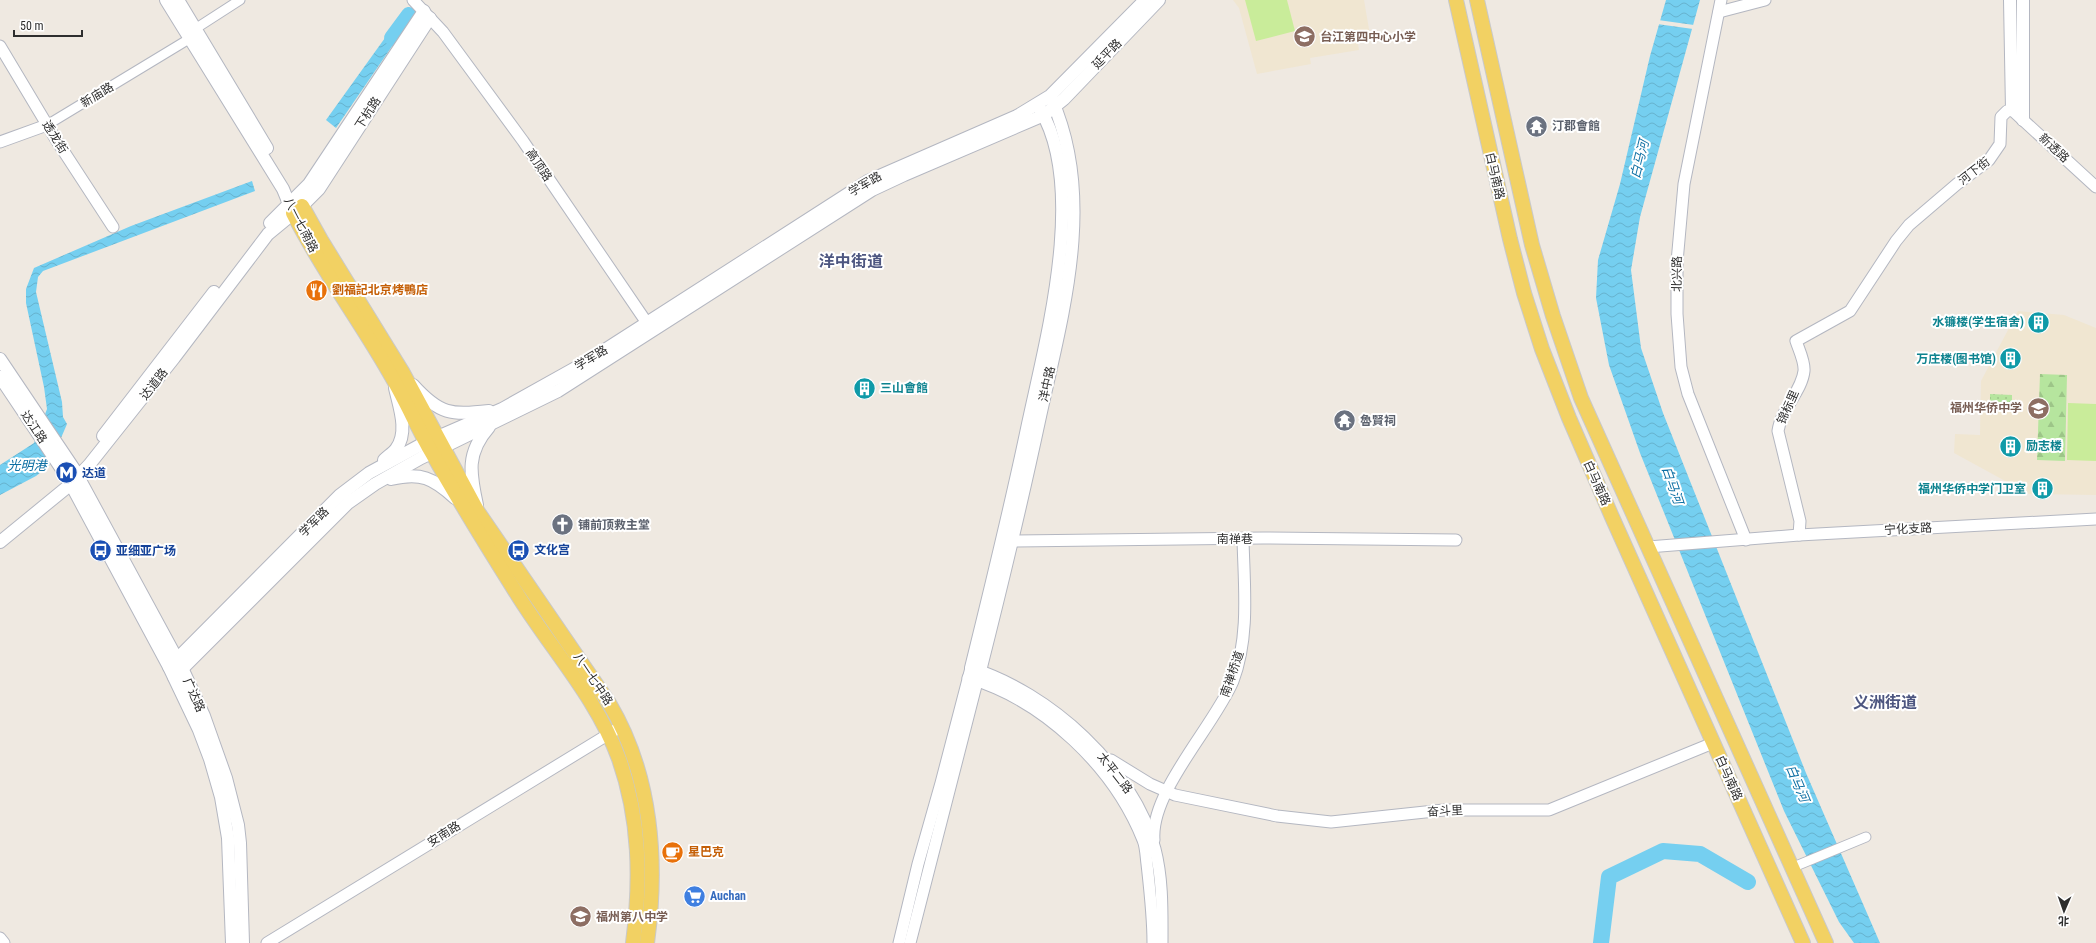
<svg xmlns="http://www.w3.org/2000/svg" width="2096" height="943" font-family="'Roboto Condensed','Noto Sans SC',sans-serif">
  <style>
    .education { fill: #f0e6d1 }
    .green { fill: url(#green-dots) }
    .forest { fill: url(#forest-firs) }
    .pitch { fill: #c9ec9a }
    .water { fill: url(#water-waves) }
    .pier { fill: #efe9e1 }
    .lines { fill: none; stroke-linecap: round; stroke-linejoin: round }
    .river { stroke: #75cff0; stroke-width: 16 }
    .minor-casing { stroke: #b4b7c1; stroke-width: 11 }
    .tertiary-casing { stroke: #b4b7c1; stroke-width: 13 }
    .secondary-casing { stroke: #b4b7c1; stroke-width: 14 }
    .primary-casing { stroke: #c9c9c9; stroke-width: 16 }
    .minor { stroke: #fff; stroke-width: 9 }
    .tertiary { stroke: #fff; stroke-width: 11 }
    .secondary { stroke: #fff; stroke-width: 12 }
    .primary { stroke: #f2d163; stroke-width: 14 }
    .labels { text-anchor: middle; stroke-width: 4; stroke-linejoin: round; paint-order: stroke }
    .education-label { font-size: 12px; font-weight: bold; fill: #785e54; stroke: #fff; text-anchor: start }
    .street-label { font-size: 12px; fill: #2e2e2e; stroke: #fff }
    .worship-label { font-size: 12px; font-weight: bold; fill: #5b616d; stroke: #fff; text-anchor: start }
    .food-label { font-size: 12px; font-weight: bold; fill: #c56008; stroke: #fff; text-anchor: start }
    .culture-label { font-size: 12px; font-weight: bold; fill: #0d838f; stroke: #fff; text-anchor: end }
    .transit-label { font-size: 12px; font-weight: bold; fill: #164399; stroke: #fff; text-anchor: start }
    .shop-label { font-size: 12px; font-weight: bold; fill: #366cbe; stroke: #fff; text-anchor: start }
    .water-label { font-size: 13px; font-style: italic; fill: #0d6fa3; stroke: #fff }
    .district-label { font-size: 16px; font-weight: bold; fill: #4d5680; stroke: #fff }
  </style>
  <defs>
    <pattern id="green-dots" width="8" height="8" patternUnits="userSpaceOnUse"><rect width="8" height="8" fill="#b6e59e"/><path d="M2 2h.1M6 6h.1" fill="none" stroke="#9dc588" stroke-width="1.8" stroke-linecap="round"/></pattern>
    <pattern id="forest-firs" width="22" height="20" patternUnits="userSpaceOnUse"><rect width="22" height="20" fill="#b6e59e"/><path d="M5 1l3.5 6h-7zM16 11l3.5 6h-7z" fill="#9dc588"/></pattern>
    <pattern id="water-waves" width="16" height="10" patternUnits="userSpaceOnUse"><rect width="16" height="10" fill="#75cff0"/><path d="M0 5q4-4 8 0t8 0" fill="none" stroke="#66b2ce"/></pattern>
  </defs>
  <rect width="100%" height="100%" fill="#efe9e1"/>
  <g class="education">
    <polygon points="1233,0 1364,0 1370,35 1357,38 1359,50 1310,58 1311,64 1257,74 1239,8"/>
    <polygon points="2018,311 2064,315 2096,328 2096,495 2029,494 1954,453 1955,434 1980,435 1981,381"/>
  </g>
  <polygon class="green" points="1990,394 2012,395 2012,411 1990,410"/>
  <polygon class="forest" points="2040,374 2067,375 2065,461 2037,460"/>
  <g class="pitch">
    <polygon points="1245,0 1287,0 1295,31 1256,41"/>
    <polygon points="2068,403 2096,404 2096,461 2067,460"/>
  </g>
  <g class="water">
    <polygon points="1666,0 1700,0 1640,217 1631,270 1641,348 1663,413 1806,773 1880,943 1854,943 1839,922 1784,811 1640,453 1609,365 1596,298 1598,260 1620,184 1650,56"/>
    <polygon points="400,17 408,23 336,128 326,120"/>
    <polygon points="252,181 255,191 43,271 38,277 36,292 62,402 63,417 67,424 49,466 36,476 0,495 0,465 34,443 47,409 44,387 26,303 26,289 34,268 131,226"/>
  </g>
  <polygon class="pier" points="1658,20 1694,25 1693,29 1657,24"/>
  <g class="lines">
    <g class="river">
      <polyline points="392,38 409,15"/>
      <polyline points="1601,943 1609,877 1663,851 1700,854 1748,882"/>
    </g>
    <defs>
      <g id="minor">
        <polyline points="195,29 240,0"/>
        <polyline points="47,125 189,39"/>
        <polyline points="1791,868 1866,837"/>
      </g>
      <g id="tertiary">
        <polyline points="413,0 443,32 523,141 647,323"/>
        <polyline points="1721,0 1684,184 1677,262 1677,314 1681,367 1688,394 1746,540"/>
        <polyline points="1719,12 1765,0"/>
        <polyline points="0,46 55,138 113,227"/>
        <polyline points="0,142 47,125"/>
        <path d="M1799,535L1800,521L1778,431C1781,409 1802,391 1804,371C1805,362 1799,350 1796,341L1850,311L1896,241L1909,225L1957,184L1989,160L2000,144L2001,117L2007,111L2012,110L2096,187"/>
        <polyline points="1013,541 1263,538 1456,540"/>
        <polyline points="1648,547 1799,535 2096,519"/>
        <path d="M968,678C1044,700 1114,767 1143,840C1146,847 1146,857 1147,864C1150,891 1153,916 1153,943"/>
        <polyline points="1111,760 1150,784 1175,795 1277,816 1331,822 1444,810 1549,810 1713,743"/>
        <path d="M1154,840C1150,792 1214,726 1233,681C1250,636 1244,585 1243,539"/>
        <polyline points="0,938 4,943"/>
        <polyline points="267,943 622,726"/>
        <path d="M899,943L918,864L941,783L971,668C1049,692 1134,768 1155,849C1163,880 1162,912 1162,943"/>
        <polyline points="910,943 979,674"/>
      </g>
      <g id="secondary">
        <polyline points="166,0 283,189 292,211"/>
        <polyline points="178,0 267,148"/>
        <polyline points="2010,0 2012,110"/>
        <polyline points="2023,0 2023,120"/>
        <polyline points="270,223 309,184 424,11"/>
        <polyline points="0,359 74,469 182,668 204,716 226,778 238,825 240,843 243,943"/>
        <polyline points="0,377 67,477 169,667 199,730 210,759 221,797 228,838 232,943"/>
        <path d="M413,385C440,415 451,415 489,411"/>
        <polyline points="103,436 214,292"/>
        <path d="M384,460C388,456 393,453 396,449C409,432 399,406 395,388"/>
        <path d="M391,479C421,472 433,478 455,498"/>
        <path d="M477,505C470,473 466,453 489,427"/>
        <polyline points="0,542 71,484 89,465 174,358 268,234 302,206 319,189 430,18"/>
        <polyline points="169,667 340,495 369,473 426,442 502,409 586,362 868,181 1017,116 1050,96 1145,0"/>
        <path d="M971,668C991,587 1011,506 1028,424C1046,339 1088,188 1040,109"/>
        <path d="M980,671C1001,588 1021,505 1039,421C1061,319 1097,202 1052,100"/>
        <polyline points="174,677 348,503 375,484 421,458 558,391 872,190 904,175 1044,115 1064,99 1159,0"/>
      </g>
      <g id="primary">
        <polyline points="1456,0 1510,239 1524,293 1542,349 1569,418 1612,517 1803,943"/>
        <polyline points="1477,0 1532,245 1553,316 1581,398 1826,943"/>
        <path d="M302,206L321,240L403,373L478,512L609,703C652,775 658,862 647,943"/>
        <path d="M293,213C322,271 362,323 393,379C407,403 418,429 432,453C459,501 488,548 517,594C551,649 597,698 619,759C640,819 641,880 633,943"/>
      </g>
    </defs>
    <use href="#minor" class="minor-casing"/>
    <use href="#tertiary" class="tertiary-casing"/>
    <use href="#secondary" class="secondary-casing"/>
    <use href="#primary" class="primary-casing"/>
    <use href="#minor" class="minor"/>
    <use href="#tertiary" class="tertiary"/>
    <use href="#secondary" class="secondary"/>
    <use href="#primary" class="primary"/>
  </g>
  <defs>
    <symbol id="school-disc" viewBox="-11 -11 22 22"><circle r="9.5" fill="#8d6e63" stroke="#fff"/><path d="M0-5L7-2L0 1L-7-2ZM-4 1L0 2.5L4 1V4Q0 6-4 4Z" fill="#fff"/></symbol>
    <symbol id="temple-disc" viewBox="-11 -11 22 22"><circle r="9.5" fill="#6b7280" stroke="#fff"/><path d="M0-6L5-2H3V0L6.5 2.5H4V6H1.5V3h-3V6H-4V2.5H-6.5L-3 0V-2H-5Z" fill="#fff"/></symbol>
    <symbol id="restaurant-disc" viewBox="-11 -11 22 22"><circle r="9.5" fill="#e8710a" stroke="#fff"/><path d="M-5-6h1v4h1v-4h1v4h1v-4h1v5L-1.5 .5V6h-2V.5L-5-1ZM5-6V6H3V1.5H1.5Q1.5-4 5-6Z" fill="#fff"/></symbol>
    <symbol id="building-disc" viewBox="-11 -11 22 22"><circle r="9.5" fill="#0f9aa8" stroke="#fff"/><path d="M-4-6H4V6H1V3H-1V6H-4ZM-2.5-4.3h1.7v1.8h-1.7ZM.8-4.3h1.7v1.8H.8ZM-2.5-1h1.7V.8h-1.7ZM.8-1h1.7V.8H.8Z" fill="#fff"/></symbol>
    <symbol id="metro-disc" viewBox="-11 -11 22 22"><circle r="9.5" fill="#1a4fb4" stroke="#fff"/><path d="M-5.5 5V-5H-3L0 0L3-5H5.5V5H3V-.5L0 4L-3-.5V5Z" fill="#fff"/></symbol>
    <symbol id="church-disc" viewBox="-11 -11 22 22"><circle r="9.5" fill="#6b7280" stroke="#fff"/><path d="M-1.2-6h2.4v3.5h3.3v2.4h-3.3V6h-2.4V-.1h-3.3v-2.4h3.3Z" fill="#fff"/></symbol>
    <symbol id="bus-disc" viewBox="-11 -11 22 22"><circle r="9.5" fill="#1a4fb4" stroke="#fff"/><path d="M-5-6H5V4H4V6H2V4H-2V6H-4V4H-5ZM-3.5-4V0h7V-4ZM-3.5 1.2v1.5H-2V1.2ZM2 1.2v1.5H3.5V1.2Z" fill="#fff"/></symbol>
    <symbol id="cafe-disc" viewBox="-11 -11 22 22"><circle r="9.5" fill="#e8710a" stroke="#fff"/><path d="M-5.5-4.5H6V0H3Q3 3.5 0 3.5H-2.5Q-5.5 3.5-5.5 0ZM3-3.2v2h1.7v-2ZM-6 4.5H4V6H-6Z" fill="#fff"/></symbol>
    <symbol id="supermarket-disc" viewBox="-11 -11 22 22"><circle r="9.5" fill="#3f7fe0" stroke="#fff"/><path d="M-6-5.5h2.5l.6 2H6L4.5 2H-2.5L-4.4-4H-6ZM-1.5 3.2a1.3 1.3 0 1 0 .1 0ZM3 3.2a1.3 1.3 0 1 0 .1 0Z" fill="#fff"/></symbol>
  </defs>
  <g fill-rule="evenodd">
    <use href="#school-disc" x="1292" y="24" width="25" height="25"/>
    <use href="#temple-disc" x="1524" y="114" width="25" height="25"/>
    <use href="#restaurant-disc" x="304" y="278" width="25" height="25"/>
    <use href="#building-disc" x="2026" y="310" width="25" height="25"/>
    <use href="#building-disc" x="1998" y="346" width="25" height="25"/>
    <use href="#building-disc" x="852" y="376" width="25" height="25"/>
    <use href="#school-disc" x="2026" y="396" width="25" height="25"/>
    <use href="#temple-disc" x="1332" y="408" width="25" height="25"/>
    <use href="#building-disc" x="1998" y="434" width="25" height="25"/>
    <use href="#metro-disc" x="54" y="460" width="25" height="25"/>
    <use href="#building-disc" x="2030" y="476" width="25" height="25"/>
    <use href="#church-disc" x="550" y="512" width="25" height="25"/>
    <use href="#bus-disc" x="506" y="538" width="25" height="25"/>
    <use href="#bus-disc" x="88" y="538" width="25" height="25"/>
    <use href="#cafe-disc" x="660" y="840" width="25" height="25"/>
    <use href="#supermarket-disc" x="682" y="884" width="25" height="25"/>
    <use href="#school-disc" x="568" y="904" width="25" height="25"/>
  </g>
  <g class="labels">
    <g class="education-label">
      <text x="1320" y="41">台江第四中心小学</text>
      <text x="2022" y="412" text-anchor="end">福州华侨中学</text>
      <text x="596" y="921">福州第八中学</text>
    </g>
    <g class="street-label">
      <text transform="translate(1107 54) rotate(-46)" y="4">延平路</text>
      <text transform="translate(97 95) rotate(-31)" y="4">新庙路</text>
      <text transform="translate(368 113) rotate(-57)" y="4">下杭路</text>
      <text transform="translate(55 137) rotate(58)" y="4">透龙街</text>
      <text transform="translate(2054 148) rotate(43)" y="4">新透路</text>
      <text transform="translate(539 165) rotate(56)" y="4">高顶路</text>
      <text transform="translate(1974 171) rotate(-38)" y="4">河下街</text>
      <text transform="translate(1495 176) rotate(77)" y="4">白马南路</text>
      <text transform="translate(865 184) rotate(-30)" y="4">学军路</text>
      <text transform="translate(301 225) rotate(63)" y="4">八一七南路</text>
      <text transform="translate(1677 274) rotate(-89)" y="4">北兴路</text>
      <text transform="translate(591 358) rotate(-31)" y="4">学军路</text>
      <text transform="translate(154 384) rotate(-52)" y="4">达道路</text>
      <text transform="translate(1047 384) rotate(-78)" y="4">洋中路</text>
      <text transform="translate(1788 407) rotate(-66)" y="4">锦标里</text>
      <text transform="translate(34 427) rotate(56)" y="4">达江路</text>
      <text transform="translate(1597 483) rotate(66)" y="4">白马南路</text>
      <text transform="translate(314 522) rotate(-45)" y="4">学军路</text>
      <text transform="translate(1908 529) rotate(-3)" y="4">宁化支路</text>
      <text x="1235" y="543">南禅巷</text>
      <text transform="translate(1232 674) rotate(-71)" y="4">南禅桥道</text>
      <text transform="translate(593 679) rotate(56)" y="4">八一七中路</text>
      <text transform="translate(194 695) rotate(66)" y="4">广达路</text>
      <text transform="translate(1115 773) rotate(52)" y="4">太平二路</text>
      <text transform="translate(1729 778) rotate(66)" y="4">白马南路</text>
      <text transform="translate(1445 811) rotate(-3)" y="4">奋斗里</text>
      <text transform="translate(444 834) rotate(-32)" y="4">安南路</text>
    </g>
    <g class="worship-label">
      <text x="1552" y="130">汀郡會館</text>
      <text x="1360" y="425">魯賢祠</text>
      <text x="578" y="529">铺前顶救主堂</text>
    </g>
    <g class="food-label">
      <text x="332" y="294">劉福記北京烤鴨店</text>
      <text x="688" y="856">星巴克</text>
    </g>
    <g class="culture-label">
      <text x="2024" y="326">水镰楼(学生宿舍)</text>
      <text x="1996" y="363">万庄楼(图书馆)</text>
      <text x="880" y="392" text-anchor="start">三山會館</text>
      <text x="2026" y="450" text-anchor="start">励志楼</text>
      <text x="2026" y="493">福州华侨中学门卫室</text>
    </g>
    <g class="transit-label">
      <text x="82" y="477">达道</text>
      <text x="534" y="554">文化宫</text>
      <text x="116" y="555">亚细亚广场</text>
    </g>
    <g class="shop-label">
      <text x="710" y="900">Auchan</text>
    </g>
    <g class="water-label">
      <text transform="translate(1639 159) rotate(-76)" y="5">白马河</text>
      <text x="27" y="470">光明港</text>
      <text transform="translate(1673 485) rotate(71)" y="5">白马河</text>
      <text transform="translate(1798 783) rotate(67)" y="5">白马河</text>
    </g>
    <g class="district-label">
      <text x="851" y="267">洋中街道</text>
      <text x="1885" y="708">义洲街道</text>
    </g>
  </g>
  <g transform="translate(2064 911) rotate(182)" stroke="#ffffff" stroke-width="3" paint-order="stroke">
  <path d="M0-3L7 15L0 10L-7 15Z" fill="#2e2e2e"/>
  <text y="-6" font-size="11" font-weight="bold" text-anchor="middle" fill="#2e2e2e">北</text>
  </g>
  <path d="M14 30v6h68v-6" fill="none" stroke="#2e2e2e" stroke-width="2"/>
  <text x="20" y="30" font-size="12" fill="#2e2e2e" stroke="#ffffff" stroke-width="3" paint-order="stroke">50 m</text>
</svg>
